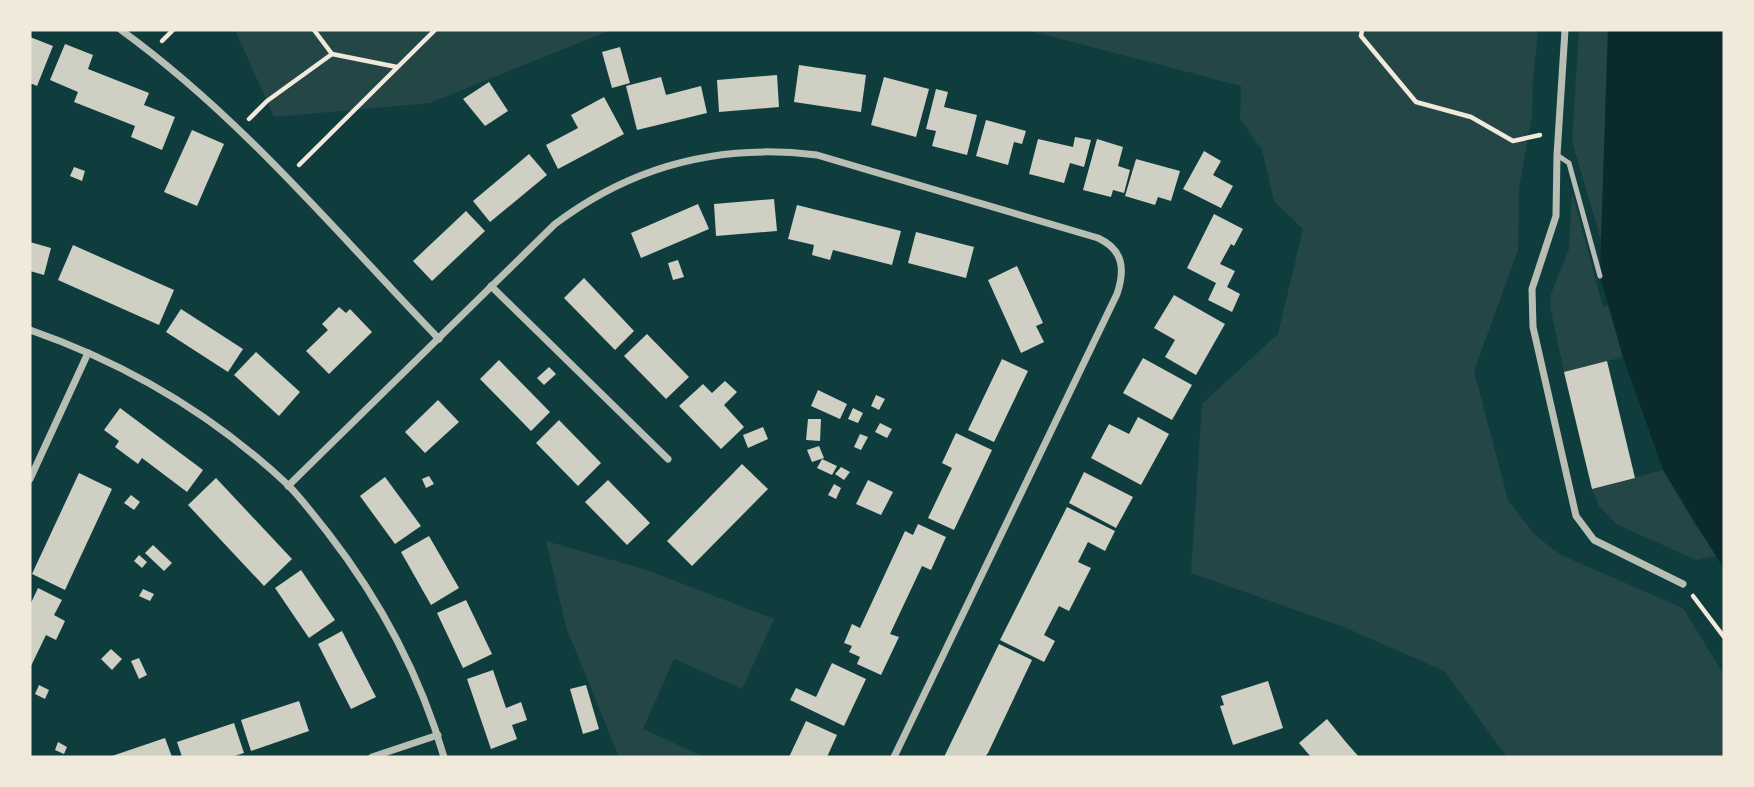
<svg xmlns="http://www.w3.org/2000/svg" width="1754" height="787" font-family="Lora,serif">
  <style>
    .green { fill: #244646 }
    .water { fill: #0a2a2b }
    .building { fill: #cfcfc3 }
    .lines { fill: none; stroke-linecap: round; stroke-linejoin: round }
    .path { stroke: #f1e9da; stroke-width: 4.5 }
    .service { stroke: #b8beb3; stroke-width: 5 }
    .minor { stroke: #b8beb3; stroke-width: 7 }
  </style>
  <rect width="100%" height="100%" fill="#0f3d3e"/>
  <g class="green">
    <polygon points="235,30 611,30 430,103 274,117"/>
    <polygon points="1027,30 1538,30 1533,81 1532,116 1519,188 1518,250 1474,371 1508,500 1535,535 1561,555 1683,608 1724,675 1724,757 1507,757 1444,671 1344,627 1191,573 1202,404 1278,334 1303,229 1274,201 1262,150 1240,119 1241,86"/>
    <polygon points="1579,30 1608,30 1601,240 1572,141"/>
    <polygon points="1572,192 1603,307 1609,305 1623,357 1564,372 1550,306 1551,294 1569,249"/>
    <polygon points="1663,470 1694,523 1717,556 1696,560 1616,524 1599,506 1592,489"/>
    <polygon points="546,541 647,570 774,619 742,689 674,659 643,729 704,757 619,757 566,627"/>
  </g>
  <polygon class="water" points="1608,30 1724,30 1724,569 1663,470 1623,357 1600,276"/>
  <g class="building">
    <polygon points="30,37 53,46 37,86 30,83"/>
    <polygon points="65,44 93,55 88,69 149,93 144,105 175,117 162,150 131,137 135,126 74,102 78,92 50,80"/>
    <polygon points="620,47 630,83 612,88 602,52"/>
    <polygon points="799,65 866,75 861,112 794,102"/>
    <polygon points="777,75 779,107 719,112 717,80"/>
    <polygon points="661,77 666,95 701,86 707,113 637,130 626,86"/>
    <polygon points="884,77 929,89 916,137 871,125"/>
    <polygon points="489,82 508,111 485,126 463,99"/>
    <polygon points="936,89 948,92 944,107 977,115 967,155 932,146 936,131 926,129"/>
    <polygon points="604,97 624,134 558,169 546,145 578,128 571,115"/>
    <polygon points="986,120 1026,131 1022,144 1014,142 1008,165 976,156"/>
    <polygon points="192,130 224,144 197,206 164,192"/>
    <polygon points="1075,137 1091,140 1084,167 1070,163 1064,183 1029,174 1038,139 1073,147"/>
    <polygon points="1097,139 1123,147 1118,166 1130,170 1124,193 1113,190 1111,197 1083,190"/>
    <polygon points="1204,151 1221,161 1213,175 1233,186 1221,208 1183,189"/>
    <polygon points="529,154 547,175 490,222 473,201"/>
    <polygon points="1136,159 1180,171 1171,201 1158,197 1155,205 1125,196"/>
    <polygon points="74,167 85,171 82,181 70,176"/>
    <polygon points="774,199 777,231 716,236 714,204"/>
    <polygon points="698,204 709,229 641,258 631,233"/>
    <polygon points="797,205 901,231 892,265 833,250 830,260 812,255 814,245 788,239"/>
    <polygon points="466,211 485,231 432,281 413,261"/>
    <polygon points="1214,214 1243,229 1234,246 1231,244 1220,264 1235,271 1227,287 1240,294 1232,312 1208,300 1216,283 1187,268"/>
    <polygon points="916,232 974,247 966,278 908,263"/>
    <polygon points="30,242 51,248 44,275 30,271"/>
    <polygon points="73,245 174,290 159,325 58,280"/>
    <polygon points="678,260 684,277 673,280 668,263"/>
    <polygon points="1017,266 1043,323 1036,326 1044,342 1021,353 988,280"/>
    <polygon points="584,278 634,331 615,350 564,298"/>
    <polygon points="1174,295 1225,324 1196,375 1165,357 1175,340 1154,328"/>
    <polygon points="339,307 346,313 350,309 372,332 329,374 306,351 328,330 322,324"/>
    <polygon points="181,309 243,349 228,372 166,332"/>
    <polygon points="647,334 689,377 666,399 624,356"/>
    <polygon points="256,352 300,392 279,416 234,375"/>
    <polygon points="1143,358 1192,385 1172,420 1123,393"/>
    <polygon points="1002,359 1028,371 994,442 968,430"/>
    <polygon points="499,360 550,412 531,431 480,379"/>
    <polygon points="1607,361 1635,478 1592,489 1564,372"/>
    <polygon points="549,367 556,374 544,385 537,378"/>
    <polygon points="725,381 737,392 724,405 744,427 721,449 679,406 703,384 712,393"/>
    <polygon points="818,390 847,404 840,419 811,406"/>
    <polygon points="876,395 885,399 879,410 871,406"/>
    <polygon points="438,400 459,422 425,453 405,432"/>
    <polygon points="120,408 203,470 187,492 142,458 138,464 115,447 119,441 104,430"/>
    <polygon points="853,408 863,413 858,423 848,419"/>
    <polygon points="1138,417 1169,434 1141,485 1091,458 1109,424 1129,434"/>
    <polygon points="808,419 821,419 820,441 806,440"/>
    <polygon points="559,420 601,463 578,486 536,443"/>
    <polygon points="880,423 892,429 887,438 875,432"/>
    <polygon points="763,427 768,439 748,448 743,435"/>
    <polygon points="956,433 992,450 954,530 928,518 952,468 942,463"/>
    <polygon points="860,434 868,437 861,450 854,447"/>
    <polygon points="819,446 824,458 812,462 807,450"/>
    <polygon points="822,459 837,466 832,475 817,468"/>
    <polygon points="742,464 768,489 692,566 667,541"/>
    <polygon points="841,467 850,472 844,480 835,474"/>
    <polygon points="1084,472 1133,497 1116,528 1069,503"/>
    <polygon points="79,473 112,489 65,590 32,574"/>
    <polygon points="429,476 434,484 426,488 422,479"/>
    <polygon points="385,477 421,526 395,544 360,496"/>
    <polygon points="216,478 292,559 264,586 188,505"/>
    <polygon points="608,480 650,523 627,545 585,502"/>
    <polygon points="868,480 893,492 881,515 856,504"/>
    <polygon points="834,484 841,488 836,499 828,495"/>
    <polygon points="131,495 140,502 134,510 124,503"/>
    <polygon points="1067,507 1115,531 1105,551 1088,542 1078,562 1091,568 1069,611 1059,606 1044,635 1055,641 1044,662 1000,640"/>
    <polygon points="918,524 946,537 931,570 922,566 890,634 899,637 881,675 857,664 860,657 849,652 852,646 844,643 852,624 860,628 905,531 913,535"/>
    <polygon points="429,536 459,588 431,605 401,552"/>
    <polygon points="153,545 172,563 164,571 145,553"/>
    <polygon points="139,555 147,562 142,568 134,561"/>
    <polygon points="301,570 335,620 309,638 275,588"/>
    <polygon points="38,588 62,600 54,615 65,621 56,640 46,635 30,668 30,605"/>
    <polygon points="143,589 154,594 150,601 139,596"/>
    <polygon points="466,600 492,654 463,668 437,613"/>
    <polygon points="342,631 376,697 351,709 318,644"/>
    <polygon points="999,644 1032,660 988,753 985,757 944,757"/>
    <polygon points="111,649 122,659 112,670 101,659"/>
    <polygon points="139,658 147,675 139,679 131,661"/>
    <polygon points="832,663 866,679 844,726 790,700 796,688 816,697"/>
    <polygon points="493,670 506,708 521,702 527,720 512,725 517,739 491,749 467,679"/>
    <polygon points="1268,681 1283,728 1233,745 1220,706 1224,705 1221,696"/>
    <polygon points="39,685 49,690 45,699 35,694"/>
    <polygon points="586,685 599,729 583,734 570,689"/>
    <polygon points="299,701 309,731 251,751 241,720"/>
    <polygon points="1327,719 1345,741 1359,757 1311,757 1299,743"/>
    <polygon points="806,721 837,735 827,757 789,757"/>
    <polygon points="234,723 244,753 231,757 182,757 177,742"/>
    <polygon points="165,738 172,757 109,757"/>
    <polygon points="58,742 67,747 64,754 55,750"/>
  </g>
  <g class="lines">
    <g class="path">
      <polyline points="314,30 332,54 397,67"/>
      <polyline points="1362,30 1361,36 1416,102 1471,117 1513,141 1540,135"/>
      <polyline points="162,41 173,30"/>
      <polyline points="249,119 267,101 332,54"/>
      <polyline points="299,165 435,30"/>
      <polyline points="1693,596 1724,637"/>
    </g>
    <polyline class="service" points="1557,155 1569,163 1600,276"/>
    <g class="minor">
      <path d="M121,30C241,117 337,233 439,339"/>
      <polyline points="1565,30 1557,155 1556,216 1532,289 1533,327 1576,516 1594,540 1683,584"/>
      <polyline points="491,286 668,459"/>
      <path d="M30,330C125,363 213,415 287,484C302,499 315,517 328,533C380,600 420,675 444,757"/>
      <polyline points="30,479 88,353"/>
      <path d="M288,486L555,224C633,165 720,143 817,155L1098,238C1124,250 1125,270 1117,294L894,757"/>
      <polyline points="372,757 438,735"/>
    </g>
  </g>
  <rect width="1754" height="787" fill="none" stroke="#f1e9da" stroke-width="63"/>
</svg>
